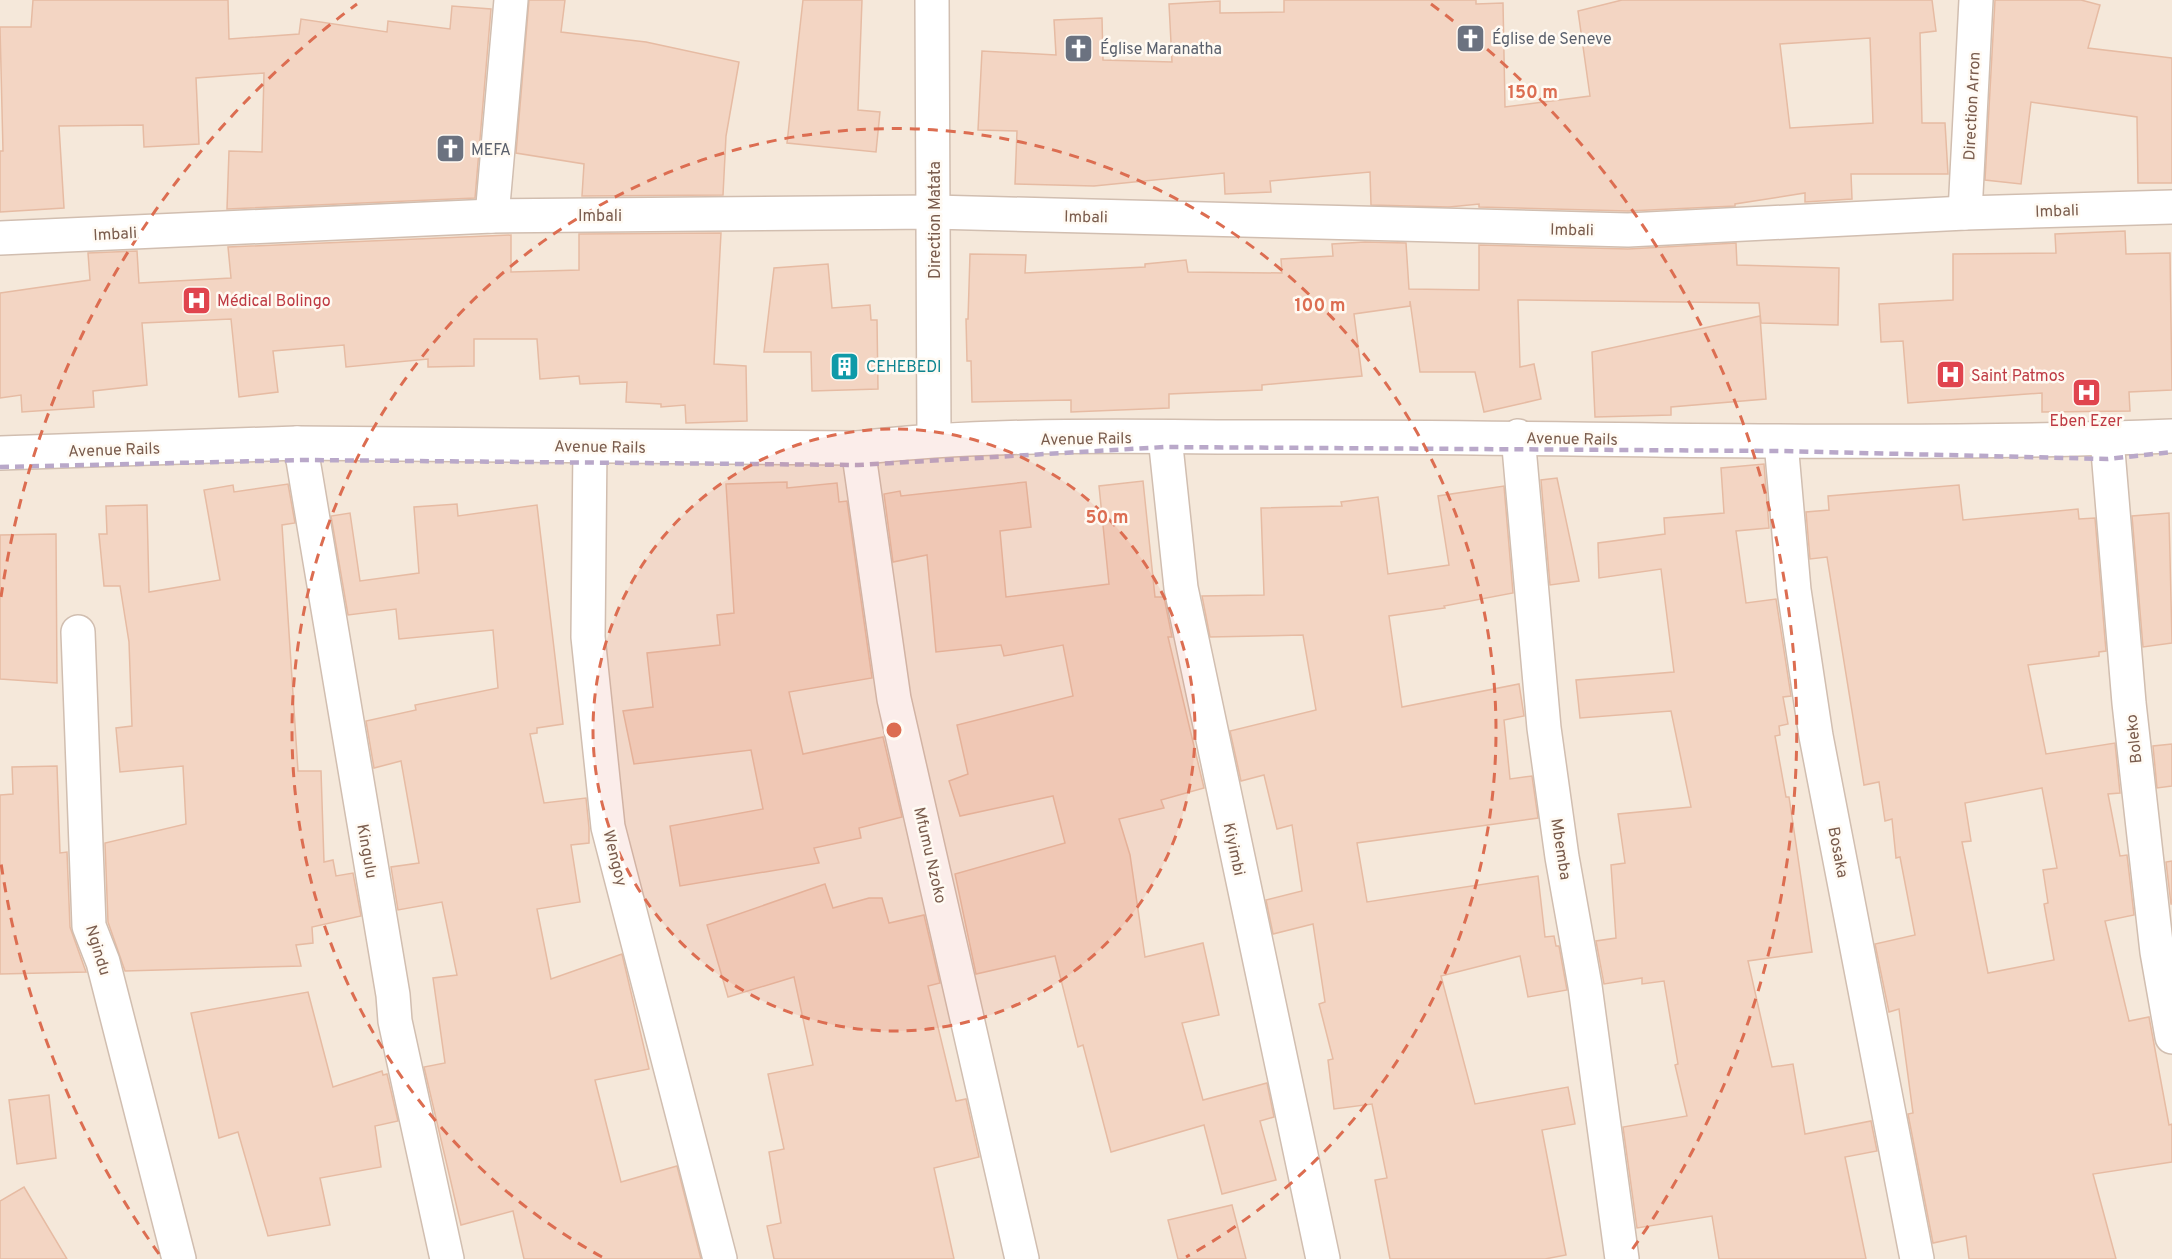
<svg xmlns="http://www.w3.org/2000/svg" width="2172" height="1259" font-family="Overpass,sans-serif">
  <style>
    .residential { fill: #f5e8da }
    .building { fill: #f3d5c3; stroke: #e6bba3; stroke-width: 1.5; fill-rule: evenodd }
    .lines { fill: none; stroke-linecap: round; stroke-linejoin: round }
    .minor-casing { stroke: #d1beb0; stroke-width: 36 }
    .minor { stroke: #fff; stroke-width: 33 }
    .rail { stroke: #b9a8c9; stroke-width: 4.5; stroke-dasharray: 9 6; stroke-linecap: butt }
    .ring { fill: none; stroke: #dc6d51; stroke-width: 3; stroke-dasharray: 10 8 }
    .labels { text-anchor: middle; stroke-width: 5; stroke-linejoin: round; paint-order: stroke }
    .worship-label { font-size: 16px; fill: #5b616d; stroke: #fffaf3; text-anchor: start }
    .street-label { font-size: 16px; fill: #7a5c4d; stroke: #fffaf3 }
    .health-label { font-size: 16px; fill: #be3a42; stroke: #fffaf3; text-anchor: start }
    .culture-label { font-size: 16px; fill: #0d838f; stroke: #fffaf3; text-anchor: start }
    .centre { fill: #dc6d51; stroke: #fffaf3; stroke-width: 3 }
    .ring-label { font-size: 18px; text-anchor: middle; font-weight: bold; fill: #dc6d51; stroke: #fffaf3; stroke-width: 5; stroke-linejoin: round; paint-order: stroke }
  </style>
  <rect width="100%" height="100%" fill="#fdf6ec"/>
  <rect class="residential" x="0" y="0" width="2172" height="1259"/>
  <g class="building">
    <polygon points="33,0 228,0 229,39 299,34 301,19 387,32 388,21 450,29 452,6 491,9 475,198 227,209 229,151 262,152 264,73 196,78 199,144 144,147 143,125 59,126 64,208 0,212 0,151 3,151 0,27 31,27"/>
    <polygon points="529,0 565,0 561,32 646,42 739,62 726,136 723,195 582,196 584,164 516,153"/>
    <polygon points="803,0 862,0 858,110 880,112 876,152 787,143"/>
    <path d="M1284,0H1476V4L1503,3L1505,107L1590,96L1578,11L1622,0H1932L1936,31L1920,33L1922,123H1945L1948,174H1851L1852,199L1805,202V193L1735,204V206L1628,211L1479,207V204L1449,207L1371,205L1370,172L1270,181L1271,192L1225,194L1224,173L1094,186L1015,184L1017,131L978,130L982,51L1056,55L1054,20L1102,18L1103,60L1172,62L1169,4L1220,1V13L1284,12ZM1870,38L1873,123L1790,128L1780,44Z"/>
    <polygon points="1995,0 2081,0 2100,5 2088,48 2172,58 2172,183 2138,183 2137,117 2031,102 2021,184 1985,180"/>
    <polygon points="2125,231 2126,254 2170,253 2172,390 2129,392 2130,411 2042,412 2042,393 1908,403 1903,341 1881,342 1879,304 1953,300 1953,254 2056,253 2055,234"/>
    <polygon points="721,233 714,364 746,366 747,421 686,423 685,405 661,407 661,404 626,402 627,382 580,384 579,376 540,379 537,339 474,339 474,366 428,367 428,359 346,367 344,345 273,351 278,392 239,397 231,319 142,323 147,385 93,391 94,407 22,412 21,395 0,398 0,293 90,280 88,253 137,251 139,283 231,278 228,247 511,235 511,272 579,270 579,234"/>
    <polygon points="1365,242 1406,243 1409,289 1479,290 1479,245 1628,249 1736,243 1737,265 1839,268 1838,325 1761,323 1759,303 1518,300 1520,367 1534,364 1541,399 1484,412 1475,372 1420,372 1410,301 1410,306 1354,314 1362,376 1262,385 1262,390 1169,394 1169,408 1071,412 1071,400 972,402 971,361 967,361 966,319 968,319 970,254 1026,255 1025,273 1145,267 1145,264 1186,260 1188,272 1282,273 1281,259 1333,256 1332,244"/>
    <polygon points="828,264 832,308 870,305 871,320 877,320 878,389 812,391 811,352 764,352 774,268"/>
    <polygon points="1760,316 1766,399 1671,407 1671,415 1595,417 1592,352"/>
    <polygon points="1764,464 1769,528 1736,531 1746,603 1776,599 1791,696 1783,697 1788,724 1779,726 1780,735 1775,736 1786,797 1789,797 1812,952 1748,961 1772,1067 1793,1064 1805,1134 1871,1121 1877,1151 1845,1157 1866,1259 1719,1259 1712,1216 1637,1228 1623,1127 1687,1116 1675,1065 1678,1064 1664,981 1642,984 1642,978 1604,984 1596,941 1616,938 1611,865 1625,863 1618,814 1691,807 1671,711 1580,718 1576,680 1674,672 1661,569 1599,578 1598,543 1665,534 1664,518 1724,513 1721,468"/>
    <polygon points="1557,478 1579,581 1550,585 1541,480"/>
    <polygon points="1143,481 1155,597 1164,597 1172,637 1168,637 1204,788 1161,800 1164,808 1119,819 1130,855 1145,957 1203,943 1219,1015 1182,1023 1203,1100 1267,1083 1274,1117 1260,1121 1276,1180 1222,1194 1204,1125 1111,1152 1083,1045 1078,1047 1055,956 976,974 955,874 1065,843 1053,796 960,816 949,781 968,774 957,725 1073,696 1063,645 1004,656 1001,645 936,652 927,555 893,562 884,494 900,491 901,496 1026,482 1031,527 1000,531 1006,597 1109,584 1099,486"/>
    <polygon points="787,482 787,488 837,483 839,502 847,501 872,678 789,692 803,754 883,737 902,817 859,828 861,838 814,848 819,863 680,886 670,826 763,809 751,750 634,764 623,711 653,707 647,653 720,645 717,615 734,613 726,484"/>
    <polygon points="288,484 295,523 282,525 298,771 321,771 324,862 333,860 336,876 353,873 361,916 312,927 313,943 296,945 301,966 125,971 108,922 105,843 186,824 183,766 120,772 116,728 132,726 129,642 120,586 104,586 99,534 107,534 106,506 147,505 149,592 220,580 204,490 233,485 234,492"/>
    <path d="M1959,485L1963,520L2078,509L2079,519L2095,518L2106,651L2099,652V656L2028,665L2046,754L2115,743L2120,793L2108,794L2120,856L2127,855L2134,915L2105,921L2129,1021L2149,1017L2169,1125L2172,1124V1162L2093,1174L2116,1259H1969L1966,1236L1933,1243L1908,1114L1913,1113L1899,1009L1889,1012L1875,944L1915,935L1900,857L1896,858L1892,819L1885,821L1879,782L1864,785L1827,557L1810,559L1806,512L1829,510L1828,496ZM2042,788L2057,868L2043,870L2048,903L2044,904L2054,960L1988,973L1962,842L1971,841L1965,803Z"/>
    <polygon points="1504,486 1513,593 1444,606 1445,608 1389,616 1402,707 1519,684 1524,716 1504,720 1510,779 1532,776 1538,818 1357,843 1367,902 1538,876 1545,937 1554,936 1556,946 1559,946 1567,990 1528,997 1520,956 1441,976 1475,1104 1568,1087 1575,1124 1542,1130 1566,1255 1545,1259 1390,1259 1375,1180 1387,1178 1372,1104 1334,1109 1328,1060 1333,1059 1319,1004 1325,1002 1313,924 1273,934 1266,900 1302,891 1292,825 1277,829 1264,775 1241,781 1230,731 1316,710 1303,635 1210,637 1202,596 1264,595 1261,508 1342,506 1341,502 1378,497 1388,574 1449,565 1438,496"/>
    <polygon points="457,504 458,516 537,505 563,724 537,728 537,733 530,734 544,803 586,798 589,828 589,843 571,845 580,902 537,909 551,979 622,954 649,1069 595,1080 621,1182 677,1166 701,1259 524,1259 513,1211 461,1225 424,1067 445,1063 433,978 457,975 442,902 398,910 391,867 419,863 401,761 374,768 366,721 416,710 415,705 498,688 493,630 399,639 396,609 348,615 331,516 350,513 360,581 419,573 414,507"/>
    <polygon points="2169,513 2172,643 2143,647 2132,516"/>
    <polygon points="56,534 57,683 0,679 0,535"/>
    <polygon points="2172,744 2172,786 2157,788 2153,746"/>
    <polygon points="57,766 60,853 67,852 70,927 86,972 0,974 0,795 13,794 12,767"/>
    <polygon points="2172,861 2172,904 2171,904 2166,862"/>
    <polygon points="825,884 833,908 869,898 882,898 889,923 924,915 940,983 928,986 956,1101 966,1099 979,1157 934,1168 954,1259 774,1259 767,1226 781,1223 769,1152 784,1149 768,1074 813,1065 794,977 728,997 707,925"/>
    <polygon points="308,992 333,1087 382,1071 383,1075 387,1074 398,1121 375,1126 381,1167 320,1178 330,1225 268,1236 238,1132 219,1138 191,1013"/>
    <polygon points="49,1095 56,1158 17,1164 9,1100"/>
    <polygon points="24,1187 67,1259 0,1259 0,1201"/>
    <polygon points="1232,1205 1246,1259 1178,1259 1168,1220"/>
  </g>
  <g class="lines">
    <defs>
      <g id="minor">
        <polyline points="932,0 934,439"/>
        <polyline points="1965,213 1976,0"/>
        <polyline points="492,216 511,0"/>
        <polyline points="0,238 492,216 934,212 1628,230 1965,213 2172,207"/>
        <polyline points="1518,436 1544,728 1562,857 1585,986 1622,1259"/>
        <polyline points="1165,437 1181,588 1323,1259"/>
        <polyline points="2107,439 2129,703 2157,952 2172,1037"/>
        <polyline points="1781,442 1794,590 1816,736 1917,1259"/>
        <polyline points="297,443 303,460 393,995 395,1021 447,1259"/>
        <polyline points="590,447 588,637 608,827 720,1259"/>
        <polyline points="858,448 894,699 1022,1259"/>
        <path d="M0,453L297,443L858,448C995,432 1135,437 1273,437C1573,436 1873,448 2172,436"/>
        <polyline points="78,632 89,926 103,962 179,1259"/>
      </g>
    </defs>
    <use href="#minor" class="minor-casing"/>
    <use href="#minor" class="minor"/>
    <polyline class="rail" points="0,467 303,460 858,465 1165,447 1781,451 2108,459 2172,452"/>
  </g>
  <circle cx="894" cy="730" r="301" fill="#dc6d51" fill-opacity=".12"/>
  <g class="ring">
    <circle cx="894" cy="730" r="301"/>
    <path d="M602 1257A602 602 0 1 1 1186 1257"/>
    <path d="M159 1254A903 903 0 0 1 1 863M1 597A903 903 0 0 1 357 4M1431 4A903 903 0 0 1 1629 1254"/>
  </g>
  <defs>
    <symbol id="church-square" viewBox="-11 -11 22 22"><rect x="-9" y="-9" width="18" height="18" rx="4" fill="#6b7280" stroke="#fffaf3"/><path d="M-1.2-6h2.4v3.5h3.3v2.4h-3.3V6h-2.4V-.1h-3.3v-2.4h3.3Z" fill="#fff"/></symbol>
    <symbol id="hospital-square" viewBox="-11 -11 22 22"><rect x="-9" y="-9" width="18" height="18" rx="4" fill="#e0444e" stroke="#fffaf3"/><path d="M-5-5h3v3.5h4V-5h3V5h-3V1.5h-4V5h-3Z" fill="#fff"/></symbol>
    <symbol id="building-square" viewBox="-11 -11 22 22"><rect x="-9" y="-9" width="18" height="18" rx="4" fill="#0f9aa8" stroke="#fffaf3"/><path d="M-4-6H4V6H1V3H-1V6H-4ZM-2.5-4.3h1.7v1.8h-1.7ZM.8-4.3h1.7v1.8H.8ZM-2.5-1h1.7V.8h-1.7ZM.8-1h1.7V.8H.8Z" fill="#fff"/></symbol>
  </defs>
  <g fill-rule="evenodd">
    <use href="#church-square" x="1454" y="22" width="33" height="33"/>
    <use href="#church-square" x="1062" y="32" width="33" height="33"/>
    <use href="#church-square" x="434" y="132" width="33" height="33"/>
    <use href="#hospital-square" x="180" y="284" width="33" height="33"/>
    <use href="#building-square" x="828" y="350" width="33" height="33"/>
    <use href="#hospital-square" x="1934" y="358" width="33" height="33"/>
    <use href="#hospital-square" x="2070" y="376" width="33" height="33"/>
  </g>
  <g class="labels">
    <g class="worship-label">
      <text x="1492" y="44">Église de Seneve</text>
      <text x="1100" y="54">Église Maranatha</text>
      <text x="471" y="155">MEFA</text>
    </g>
    <g class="street-label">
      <text transform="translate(1971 106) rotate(-87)" y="6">Direction Arron</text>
      <text transform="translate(2057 210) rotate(-2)" y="6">Imbali</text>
      <text x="600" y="221">Imbali</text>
      <text transform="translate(1086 216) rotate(1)" y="6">Imbali</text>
      <text transform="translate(934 220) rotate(-90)" y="6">Direction Matata</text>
      <text transform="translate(1572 229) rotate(1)" y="6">Imbali</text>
      <text transform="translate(115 233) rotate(-3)" y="6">Imbali</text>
      <text transform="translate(1086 438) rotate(-1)" y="6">Avenue Rails</text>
      <text transform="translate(1572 438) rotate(1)" y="6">Avenue Rails</text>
      <text transform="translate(600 446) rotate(1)" y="6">Avenue Rails</text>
      <text transform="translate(114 449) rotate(-2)" y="6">Avenue Rails</text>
      <text transform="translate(2133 739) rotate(-96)" y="6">Boleko</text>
      <text transform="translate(1235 849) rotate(78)" y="6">Kiyimbi</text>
      <text transform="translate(1562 849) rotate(81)" y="6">Mbemba</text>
      <text transform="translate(368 851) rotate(80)" y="6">Kingulu</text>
      <text transform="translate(1839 852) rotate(79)" y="6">Bosaka</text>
      <text transform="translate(931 855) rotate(77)" y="6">Mfumu Nzoko</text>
      <text transform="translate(616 858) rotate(76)" y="6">Wengoy</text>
      <text transform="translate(99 950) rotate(73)" y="6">Ngindu</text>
    </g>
    <g class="health-label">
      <text x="217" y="306">Médical Bolingo</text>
      <text x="1971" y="381">Saint Patmos</text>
      <text x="2086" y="426" text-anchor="middle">Eben Ezer</text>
    </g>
    <g class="culture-label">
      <text x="866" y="372">CEHEBEDI</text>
    </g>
  </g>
  <circle cx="894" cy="730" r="9" class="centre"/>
  <g class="ring-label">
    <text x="1533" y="98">150 m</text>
    <text x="1320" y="311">100 m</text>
    <text x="1107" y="523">50 m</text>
  </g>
</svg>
